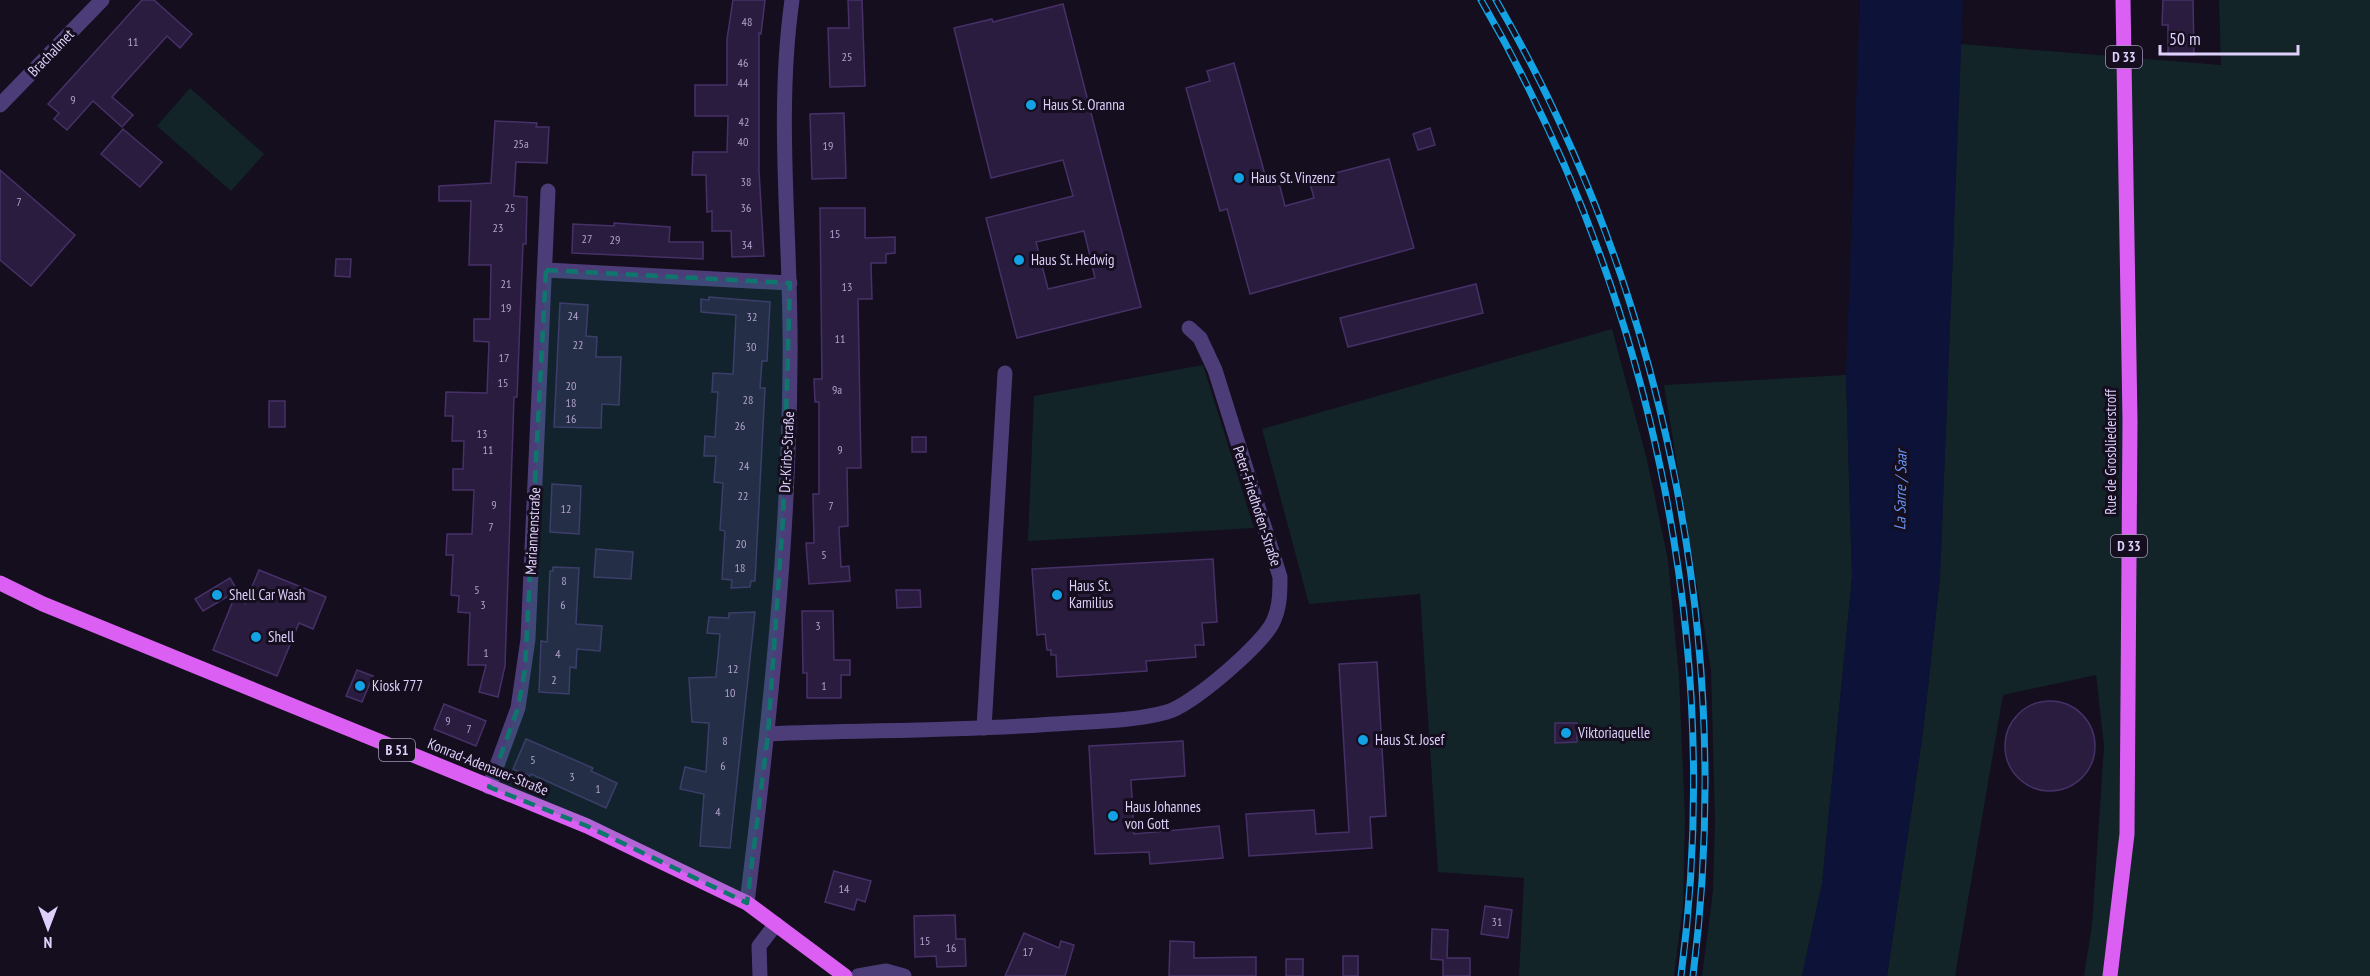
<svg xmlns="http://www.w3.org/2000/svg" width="2370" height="976" font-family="'PT Sans Narrow',sans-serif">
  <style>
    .green { fill: #122428 }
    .water { fill: #0d1338 }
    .building { fill: #2a1c3e; stroke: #473068; stroke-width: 1.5; fill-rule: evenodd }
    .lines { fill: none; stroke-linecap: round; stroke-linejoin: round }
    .minor { stroke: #4c3d79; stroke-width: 15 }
    .major { stroke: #db5ff2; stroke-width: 15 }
    .rail-casing { stroke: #13a2e4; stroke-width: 7 }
    .rail { stroke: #140e1e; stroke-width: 4.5; stroke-dasharray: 14; stroke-linecap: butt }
    .marked { fill: #0f766e; fill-opacity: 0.2; stroke: #0f766e; stroke-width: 4.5; stroke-dasharray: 12 8; stroke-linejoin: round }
    .poi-dot { fill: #13a2e4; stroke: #140e1e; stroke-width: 2 }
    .labels { text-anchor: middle; stroke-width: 6; stroke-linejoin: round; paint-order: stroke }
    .number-label { font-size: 12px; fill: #b1a2cc }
    .shield { fill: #140e1e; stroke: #a195b9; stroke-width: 1.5 }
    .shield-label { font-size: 14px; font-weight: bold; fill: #decffb }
    .street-label { font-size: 15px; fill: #decffb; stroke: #140e1e }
    .poi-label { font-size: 15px; fill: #decffb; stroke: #140e1e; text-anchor: start }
    .water-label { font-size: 16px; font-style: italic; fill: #6693f3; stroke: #140e1e }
  </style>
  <rect width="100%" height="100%" fill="#140e1e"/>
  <g class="green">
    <polygon points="2219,0 2370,0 2370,976 2084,976 2092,925 2104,746 2096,675 2003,695 1955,976 1887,976 1923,732 1940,577 1961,44 2221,65"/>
    <polygon points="190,88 264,154 231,191 157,126"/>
    <polygon points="1612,329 1647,460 1668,560 1679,677 1685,818 1683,905 1674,976 1519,976 1524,878 1438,872 1420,594 1309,604 1262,429"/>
    <polygon points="1203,365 1254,528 1028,541 1034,396"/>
    <polygon points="1846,375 1852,578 1822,884 1802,976 1702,976 1713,891 1715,820 1711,670 1664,385"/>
  </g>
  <polygon class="water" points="1860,0 1963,0 1940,577 1923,732 1887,976 1802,976 1822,884 1852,578 1846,375"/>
  <g class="building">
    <polygon points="142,0 154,0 192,34 180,48 167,36 112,97 133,115 122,127 93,101 67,130 54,119 59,113 48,104"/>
    <polygon points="733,0 765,0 761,34 759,33 759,171 764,256 732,257 731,231 712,231 712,211 707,212 706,175 692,175 693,152 727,152 728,116 695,116 695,85 727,85 727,39"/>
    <polygon points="848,0 862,0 865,86 830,87 828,28 849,28"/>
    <polygon points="2163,0 2193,0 2194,55 2168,55 2168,25 2162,25"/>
    <path d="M1063,4L1141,307L1017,338L986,218L1073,196L1063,160L991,178L954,28L992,19L993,22ZM1084,231L1095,278L1048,289L1036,242Z"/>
    <polygon points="1234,63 1267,182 1278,179 1285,206 1314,198 1309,180 1389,159 1414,248 1250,294 1227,209 1220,211 1186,88 1210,81 1207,71"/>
    <polygon points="844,113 846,178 812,179 810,114"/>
    <polygon points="495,121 537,123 536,127 549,127 547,163 516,162 514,196 527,197 526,244 523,244 517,397 514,397 505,666 498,697 479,692 486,665 468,665 470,613 458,612 459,596 451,595 453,555 446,555 447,534 472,534 474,490 453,490 453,469 463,469 464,441 452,441 453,416 445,416 446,392 487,393 489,342 474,341 474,319 490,319 491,265 469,265 471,201 439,201 439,186 491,183"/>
    <polygon points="1430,128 1435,145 1418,150 1413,134"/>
    <polygon points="123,129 162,162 140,187 101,154"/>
    <polygon points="0,170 75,235 31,286 0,260"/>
    <polygon points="820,208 865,208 865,238 895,237 895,253 886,254 886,263 871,263 872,299 858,299 861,468 847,468 848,526 839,527 841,567 849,566 850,581 809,584 806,543 814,543 813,494 819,494 819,402 815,402 814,379 822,379"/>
    <polygon points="614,223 670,227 669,242 703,242 703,259 572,253 573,224 614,226"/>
    <polygon points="336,259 351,259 350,277 335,276"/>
    <polygon points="1476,284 1483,313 1348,347 1340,318"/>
    <polygon points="709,297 770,302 767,361 762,361 760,388 765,388 755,581 751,581 750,587 731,588 732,580 722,579 725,531 720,530 723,483 714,482 716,456 704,456 705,436 715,437 718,392 712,392 713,373 733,374 736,315 701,312 701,299 709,300"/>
    <polygon points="560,303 588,305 586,336 597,337 596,357 621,357 619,405 602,404 601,428 554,427"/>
    <rect x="269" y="401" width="16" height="26"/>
    <rect x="912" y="437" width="14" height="15"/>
    <polygon points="552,484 581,486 579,534 550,532"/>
    <polygon points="596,549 633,552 631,579 594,577"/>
    <polygon points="1213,559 1217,622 1202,623 1204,645 1195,645 1196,657 1146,661 1147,671 1057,677 1056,655 1051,655 1051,650 1047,650 1045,634 1037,635 1032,569"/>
    <polygon points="553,567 579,568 576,624 602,626 600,651 577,649 576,668 570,667 569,694 539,692 541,641 547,642 550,571 553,571"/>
    <polygon points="259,570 326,597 313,629 299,623 277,676 213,650 237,591 203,611 195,599 230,578 245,603"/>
    <polygon points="896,590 920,590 921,607 897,608"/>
    <polygon points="802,611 833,611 834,660 850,660 850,675 841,675 841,698 807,698 807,673 803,673"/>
    <polygon points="755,612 730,848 700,846 704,794 680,789 685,767 706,772 709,723 692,722 689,678 716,677 720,634 707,633 709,617 729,618 729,613"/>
    <polygon points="1377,662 1386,816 1370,817 1372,848 1249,856 1246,814 1314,810 1316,834 1349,832 1339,664"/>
    <polygon points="357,670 373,676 362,702 346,696"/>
    <circle cx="2050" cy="746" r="45"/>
    <polygon points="444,704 486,721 476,746 434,729"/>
    <polygon points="1555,723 1577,723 1577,742 1555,743"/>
    <polygon points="526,739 593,768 591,771 617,783 606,808 531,774 530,776 513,769"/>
    <polygon points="1183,741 1185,776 1131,780 1134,834 1219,826 1223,858 1150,864 1149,852 1095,854 1089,746"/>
    <polygon points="834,871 871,881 865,902 857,899 854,910 825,902"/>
    <polygon points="1485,906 1512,910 1508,938 1481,934"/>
    <polygon points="955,915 956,939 965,939 966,966 937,967 936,956 915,957 914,916"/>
    <polygon points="1432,929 1448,930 1447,958 1470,958 1470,976 1443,976 1443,960 1431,959"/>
    <polygon points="1024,933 1059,948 1061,941 1074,945 1065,976 1005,976"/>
    <polygon points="1170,941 1194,942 1194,958 1256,957 1256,976 1169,976"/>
    <rect x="1343" y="956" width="15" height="20"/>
    <rect x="1286" y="959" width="17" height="17"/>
  </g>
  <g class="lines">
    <g class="minor">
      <polyline points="0,105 102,0"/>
      <polyline points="546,270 790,283"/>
      <polyline points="984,728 1005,373"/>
      <path d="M768,734C863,730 959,731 1054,724C1091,721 1131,722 1167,712C1192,705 1262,645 1273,622C1280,607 1280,593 1280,577L1215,370L1200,338L1189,328"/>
      <polyline points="489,787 518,708 528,639 548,191"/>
      <path d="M747,903C769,725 789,544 790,364C792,243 775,120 792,0"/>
      <polyline points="760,976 759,946 776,924"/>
      <polyline points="858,976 886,971 904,976"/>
    </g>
    <g class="major">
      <polyline points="0,583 43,604 587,826 747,903 845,976"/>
      <polyline points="2110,976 2127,834 2130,421 2123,0"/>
    </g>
    <defs>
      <g id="rail">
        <path d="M1481,0C1651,293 1725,640 1681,976"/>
        <path d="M1496,0C1665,292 1735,641 1693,976"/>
      </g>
    </defs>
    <use href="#rail" class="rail-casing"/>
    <use href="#rail" class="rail"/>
  </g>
  <path class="marked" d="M546,270L790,283L783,519L768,734L747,903L587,826L489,787L518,708L525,669Z"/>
  <g class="poi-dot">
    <circle cx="1031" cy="105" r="6"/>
    <circle cx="1239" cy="178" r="6"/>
    <circle cx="1019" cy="260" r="6"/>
    <circle cx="217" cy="595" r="6"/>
    <circle cx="1057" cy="595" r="6"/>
    <circle cx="256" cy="637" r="6"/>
    <circle cx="360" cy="686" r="6"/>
    <circle cx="1566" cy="733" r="6"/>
    <circle cx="1363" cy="740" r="6"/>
    <circle cx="1113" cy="816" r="6"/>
  </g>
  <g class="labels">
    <g class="number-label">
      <text x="747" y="26">48</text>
      <text x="133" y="46">11</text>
      <text x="847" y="61">25</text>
      <text x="743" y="67">46</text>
      <text x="743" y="87">44</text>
      <text x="73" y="104">9</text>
      <text x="744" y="126">42</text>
      <text x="743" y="146">40</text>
      <text x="521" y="148">25a</text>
      <text x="828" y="150">19</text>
      <text x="746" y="186">38</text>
      <text x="19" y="206">7</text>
      <text x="510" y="212">25</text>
      <text x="746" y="212">36</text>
      <text x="498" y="232">23</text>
      <text x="835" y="238">15</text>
      <text x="587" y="243">27</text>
      <text x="615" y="244">29</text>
      <text x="747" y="249">34</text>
      <text x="506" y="288">21</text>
      <text x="847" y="291">13</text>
      <text x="506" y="312">19</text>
      <text x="573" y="320">24</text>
      <text x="752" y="321">32</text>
      <text x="840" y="343">11</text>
      <text x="578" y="349">22</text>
      <text x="751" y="351">30</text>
      <text x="504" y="362">17</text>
      <text x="503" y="387">15</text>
      <text x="571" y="390">20</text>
      <text x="837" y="394">9a</text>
      <text x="748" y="404">28</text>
      <text x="571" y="407">18</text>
      <text x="571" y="423">16</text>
      <text x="740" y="430">26</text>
      <text x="482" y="438">13</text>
      <text x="488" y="454">11</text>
      <text x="840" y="454">9</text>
      <text x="744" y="470">24</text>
      <text x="743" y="500">22</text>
      <text x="494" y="509">9</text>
      <text x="831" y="510">7</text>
      <text x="566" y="513">12</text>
      <text x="491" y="531">7</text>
      <text x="741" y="548">20</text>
      <text x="824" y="559">5</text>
      <text x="740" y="572">18</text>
      <text x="564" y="585">8</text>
      <text x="477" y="594">5</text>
      <text x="483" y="609">3</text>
      <text x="563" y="609">6</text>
      <text x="818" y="630">3</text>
      <text x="486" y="657">1</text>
      <text x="558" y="658">4</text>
      <text x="733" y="673">12</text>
      <text x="554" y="684">2</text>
      <text x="824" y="690">1</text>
      <text x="730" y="697">10</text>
      <text x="448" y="725">9</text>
      <text x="469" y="733">7</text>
      <text x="725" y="745">8</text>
      <text x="533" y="764">5</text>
      <text x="723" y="770">6</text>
      <text x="572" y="781">3</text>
      <text x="598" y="793">1</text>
      <text x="718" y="816">4</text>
      <text x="844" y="893">14</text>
      <text x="1497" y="926">31</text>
      <text x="925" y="945">15</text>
      <text x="951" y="952">16</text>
      <text x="1028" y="956">17</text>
    </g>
    <g class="shield">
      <rect x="2106" y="46" width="36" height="22" rx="4.5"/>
      <rect x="2111" y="535" width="36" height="22" rx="4.5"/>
      <rect x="379" y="739" width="36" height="22" rx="4.5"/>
    </g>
    <g class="shield-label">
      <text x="2124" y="62">D 33</text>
      <text x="2129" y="551">D 33</text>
      <text x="397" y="755">B 51</text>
    </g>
    <g class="street-label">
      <text transform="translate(51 53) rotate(-46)" y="5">Brachalmet</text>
      <text transform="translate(787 452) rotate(-87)" y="5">Dr.-Kirbs-Straße</text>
      <text transform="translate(2111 452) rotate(-90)" y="5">Rue de Grosbliederstroff</text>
      <text transform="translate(1257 506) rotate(72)" y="5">Peter-Friedhofen-Straße</text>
      <text transform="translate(533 531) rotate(-87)" y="5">Mariannenstraße</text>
      <text transform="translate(488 767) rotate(22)" y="5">Konrad-Adenauer-Straße</text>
    </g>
    <g class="poi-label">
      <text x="1043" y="110">Haus St. Oranna</text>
      <text x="1251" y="183">Haus St. Vinzenz</text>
      <text x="1031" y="265">Haus St. Hedwig</text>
      <text x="1069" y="591">Haus St.<tspan x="1069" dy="17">Kamilius</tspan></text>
      <text x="229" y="600">Shell Car Wash</text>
      <text x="268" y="642">Shell</text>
      <text x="372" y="691">Kiosk 777</text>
      <text x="1578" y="738">Viktoriaquelle</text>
      <text x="1375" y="745">Haus St. Josef</text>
      <text x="1125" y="812">Haus Johannes<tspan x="1125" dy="17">von Gott</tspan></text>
    </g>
    <g class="water-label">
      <text transform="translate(1900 490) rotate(-89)" y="6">La Sarre / Saar</text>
    </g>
  </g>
  <g transform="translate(48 928) rotate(180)" stroke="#140e1e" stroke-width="4.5" paint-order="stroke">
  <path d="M0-4.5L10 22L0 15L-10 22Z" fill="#decffb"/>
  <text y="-9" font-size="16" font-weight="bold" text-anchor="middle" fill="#decffb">N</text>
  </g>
  <path d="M2160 45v9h138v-9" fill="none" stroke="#decffb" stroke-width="3"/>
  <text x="2169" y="45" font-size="18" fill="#decffb" stroke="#140e1e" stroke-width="4.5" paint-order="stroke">50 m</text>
</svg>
